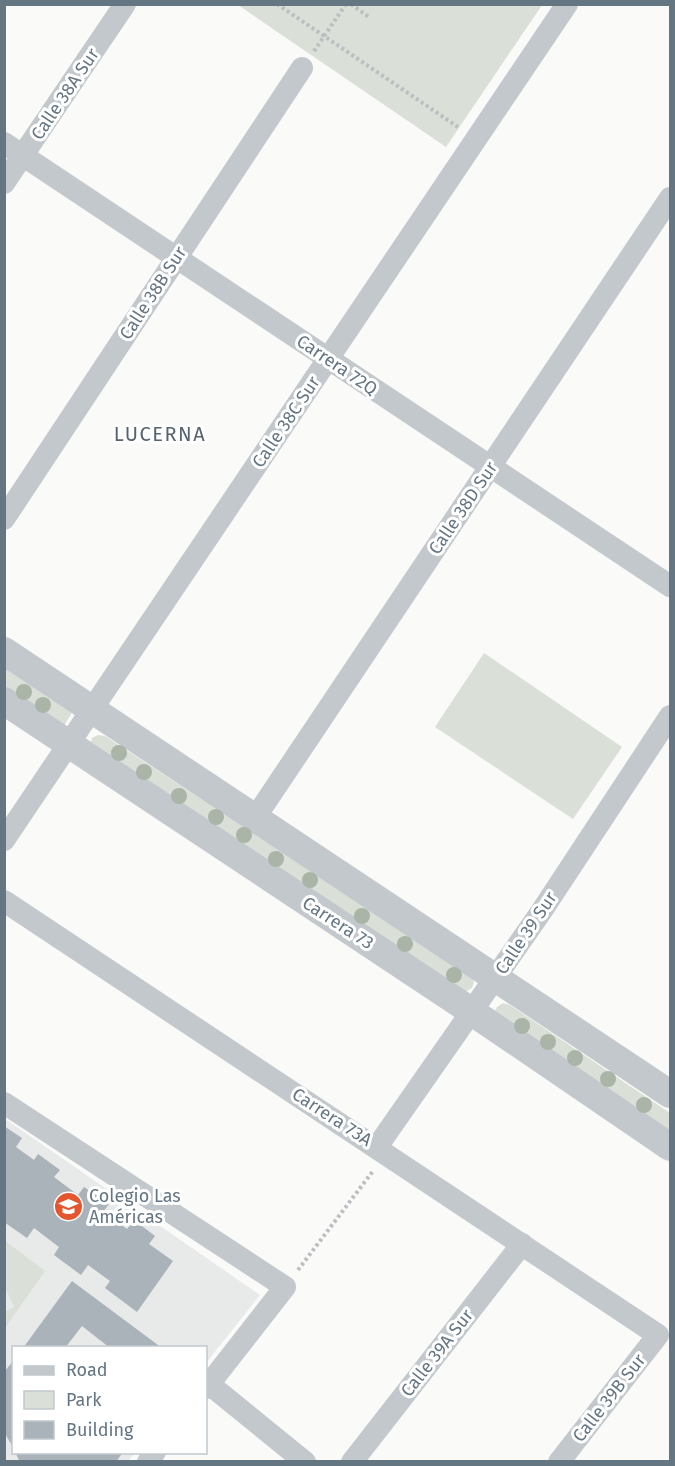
<svg xmlns="http://www.w3.org/2000/svg" width="675" height="1466" font-family="'Fira Sans',sans-serif">
  <style>
    .built { fill: #e8e9e9 }
    .green { fill: #dadfd7 }
    .building { fill: #aab3b9 }
    .lines { fill: none; stroke-linecap: round; stroke-linejoin: round }
    .path { stroke: #bbbfc2; stroke-width: 4; stroke-dasharray: 3 3; stroke-linecap: butt }
    .minor { stroke: #c3c8cc; stroke-width: 22 }
    .tertiary { stroke: #c3c8cc; stroke-width: 28 }
    .tree { fill: #aab4a7 }
    .labels { text-anchor: middle; stroke-width: 6; stroke-linejoin: round; paint-order: stroke }
    .street-label { font-size: 18px; fill: #657683; stroke: #fff }
    .poi-label { font-size: 18px; fill: #657683; stroke: #fff; text-anchor: start }
    .neighbourhood-label { font-size: 20px; letter-spacing: 1.5px; fill: #57646e; stroke: #fff }
  </style>
  <rect width="100%" height="100%" fill="#fafaf8"/>
  <polygon class="built" points="4,1118 260,1295 206,1363 206,1348 14,1348 14,1452 135,1453 128,1461 5,1461"/>
  <g class="green">
    <polygon points="238,5 542,5 446,147"/>
    <polygon points="484,653 622,747 573,819 435,727"/>
    <polygon points="4,664 73,711 62,729 5,690"/>
    <polygon points="98,735 105,736 471,976 474,982 472,988 465,992 91,742 92,738"/>
    <polygon points="503,1003 510,1005 670,1113 670,1136 495,1011 497,1007"/>
    <polygon points="5,1241 45,1271 5,1328 5,1312 14,1307 5,1287"/>
  </g>
  <g class="building">
    <polygon points="4,1126 22,1138 16,1147 34,1160 38,1154 60,1170 54,1177 78,1195 84,1187 109,1204 103,1212 127,1229 134,1220 155,1236 149,1244 173,1261 137,1312 105,1288 110,1281 88,1265 81,1275 54,1255 59,1247 34,1228 27,1238 4,1222"/>
    <polygon points="72,1281 162,1348 110,1348 82,1326 65,1348 23,1348"/>
    <polygon points="14,1360 14,1449 4,1432 4,1372"/>
    <polygon points="15,1452 123,1452 116,1462 20,1462"/>
  </g>
  <g class="lines">
    <g class="path">
      <polyline points="277,4 458,127"/>
      <polyline points="351,4 369,17"/>
      <polyline points="314,51 346,4"/>
      <polyline points="298,1270 373,1171"/>
    </g>
    <g class="minor">
      <polyline points="4,143 670,586"/>
      <polyline points="4,183 125,4"/>
      <polyline points="4,519 302,68"/>
      <polyline points="255,818 670,198"/>
      <polyline points="4,840 567,4"/>
      <polyline points="4,901 658,1335 559,1462"/>
      <polyline points="4,1103 285,1287 206,1388"/>
      <polyline points="377,1147 541,912 670,716"/>
      <polyline points="209,1384 305,1462"/>
      <polyline points="148,1462 155,1452"/>
      <polyline points="352,1462 522,1244"/>
    </g>
    <g class="tertiary">
      <polyline points="4,651 670,1094"/>
      <polyline points="4,701 462,1005 670,1147"/>
    </g>
  </g>
  <g class="tree">
    <circle cx="24" cy="692" r="8"/>
    <circle cx="43" cy="705" r="8"/>
    <circle cx="119" cy="753" r="8"/>
    <circle cx="144" cy="772" r="8"/>
    <circle cx="179" cy="796" r="8"/>
    <circle cx="216" cy="817" r="8"/>
    <circle cx="244" cy="835" r="8"/>
    <circle cx="276" cy="859" r="8"/>
    <circle cx="310" cy="880" r="8"/>
    <circle cx="362" cy="916" r="8"/>
    <circle cx="405" cy="944" r="8"/>
    <circle cx="454" cy="975" r="8"/>
    <circle cx="522" cy="1026" r="8"/>
    <circle cx="548" cy="1042" r="8"/>
    <circle cx="575" cy="1058" r="8"/>
    <circle cx="608" cy="1079" r="8"/>
    <circle cx="644" cy="1105" r="8"/>
  </g>
  <defs>
    <symbol id="school-disc" viewBox="-11 -11 22 22"><circle r="9.5" fill="#e4572e" stroke="#fff"/><path d="M0-5L7-2L0 1L-7-2ZM-4 1L0 2.5L4 1V4Q0 6-4 4Z" fill="#fff"/></symbol>
  </defs>
  <g fill-rule="evenodd">
    <use href="#school-disc" x="52" y="1190" width="33" height="33"/>
  </g>
  <g class="labels">
    <g class="street-label">
      <text transform="translate(65 94) rotate(-56)" y="6">Calle 38A Sur</text>
      <text transform="translate(153 293) rotate(-57)" y="6">Calle 38B Sur</text>
      <text transform="translate(337 365) rotate(34)" y="6">Carrera 72Q</text>
      <text transform="translate(286 422) rotate(-56)" y="6">Calle 38C Sur</text>
      <text transform="translate(463 508) rotate(-56)" y="6">Calle 38D Sur</text>
      <text transform="translate(338 923) rotate(33)" y="6">Carrera 73</text>
      <text transform="translate(526 933) rotate(-56)" y="6">Calle 39 Sur</text>
      <text transform="translate(332 1117) rotate(33)" y="6">Carrera 73A</text>
      <text transform="translate(437 1353) rotate(-52)" y="6">Calle 39A Sur</text>
      <text transform="translate(609 1398) rotate(-52)" y="6">Calle 39B Sur</text>
    </g>
    <g class="poi-label">
      <text x="89" y="1202">Colegio Las<tspan x="89" dy="21">Américas</tspan></text>
    </g>
    <g class="neighbourhood-label">
      <text x="160" y="441">LUCERNA</text>
    </g>
  </g>
  <rect width="675" height="1466" fill="none" stroke="#657683" stroke-width="12"/>
  <rect x="12" y="1346" width="195" height="108" fill="#ffffff" stroke="#c1c8cd" stroke-width="1.5"/>
  <rect x="24" y="1366" width="30" height="9" fill="#c3c8cc" stroke="#c1c8cd" stroke-width="1.5"/>
  <text x="66" y="1376" font-size="18" fill="#657683">Road</text>
  <rect x="24" y="1391" width="30" height="18" fill="#dadfd7" stroke="#c1c8cd" stroke-width="1.5"/>
  <text x="66" y="1406" font-size="18" fill="#657683">Park</text>
  <rect x="24" y="1421" width="30" height="18" fill="#aab3b9" stroke="#c1c8cd" stroke-width="1.5"/>
  <text x="66" y="1436" font-size="18" fill="#657683">Building</text>
</svg>
